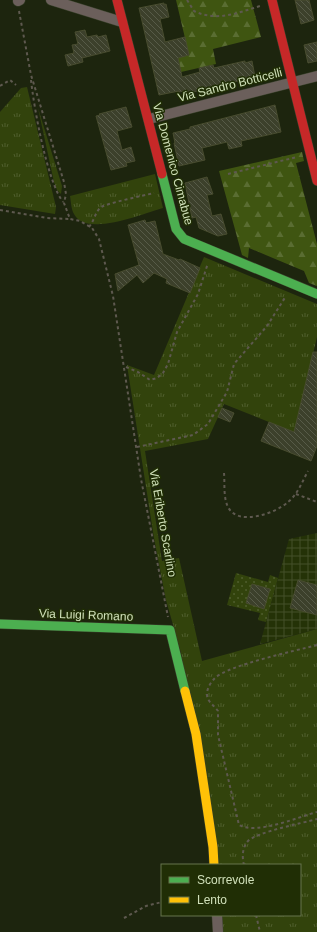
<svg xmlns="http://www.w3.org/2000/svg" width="317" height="932" font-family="Helvetica,sans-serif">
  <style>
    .industrial { fill: url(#industrial-grid) }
    .grass { fill: url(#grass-tufts) }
    .forest { fill: url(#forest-firs) }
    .garden { fill: url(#garden-dots) }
    .building { fill: url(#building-back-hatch); stroke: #484c2f }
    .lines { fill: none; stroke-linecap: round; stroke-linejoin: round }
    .street-casing { stroke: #39412b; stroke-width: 11 }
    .fast-casing { stroke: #39412b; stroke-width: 10 }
    .slow-casing { stroke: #39412b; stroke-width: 10 }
    .jam-casing { stroke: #39412b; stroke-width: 10 }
    .path { stroke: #5e594f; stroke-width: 2; stroke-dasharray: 3 3; stroke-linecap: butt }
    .street { stroke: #6b5f5b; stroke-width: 10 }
    .fast { stroke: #4caf50; stroke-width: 9 }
    .slow { stroke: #ffc107; stroke-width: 9 }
    .jam { stroke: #c62828; stroke-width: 9 }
    .labels { text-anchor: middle; stroke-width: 3; stroke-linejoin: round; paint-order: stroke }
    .street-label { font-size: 12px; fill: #d0e0ba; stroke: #202e05 }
  </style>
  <defs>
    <pattern id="industrial-grid" width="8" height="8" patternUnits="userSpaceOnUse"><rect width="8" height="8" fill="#243207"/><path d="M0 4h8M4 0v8" fill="none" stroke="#434f29"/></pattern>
    <pattern id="grass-tufts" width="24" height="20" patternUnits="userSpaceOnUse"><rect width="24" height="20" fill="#32430c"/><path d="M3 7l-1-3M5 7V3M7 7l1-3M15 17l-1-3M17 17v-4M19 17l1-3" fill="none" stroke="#4f5e2d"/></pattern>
    <pattern id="forest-firs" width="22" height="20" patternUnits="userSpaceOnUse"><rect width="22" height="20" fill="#3f5511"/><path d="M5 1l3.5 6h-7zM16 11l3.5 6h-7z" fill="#5a6d32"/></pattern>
    <pattern id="garden-dots" width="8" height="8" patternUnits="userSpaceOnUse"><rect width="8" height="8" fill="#32430c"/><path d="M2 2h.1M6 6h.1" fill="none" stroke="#4f5e2d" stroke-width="1.8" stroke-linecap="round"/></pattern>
    <pattern id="building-back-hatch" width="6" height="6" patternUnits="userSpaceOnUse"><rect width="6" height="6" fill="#3c402b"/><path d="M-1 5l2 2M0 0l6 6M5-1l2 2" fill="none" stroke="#575b48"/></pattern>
  </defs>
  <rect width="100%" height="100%" fill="#1d250e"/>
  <polygon class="industrial" points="317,533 317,629 260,644 289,539"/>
  <g class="grass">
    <polygon points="27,87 56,207 55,214 0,205 0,112 21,88"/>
    <polygon points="38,108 62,186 61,194 57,190 54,182"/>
    <path d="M155,174L163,208C144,213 86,238 74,214C71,209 71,201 70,196Z"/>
    <polygon points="204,257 317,304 317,337 294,432 224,404 208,439 145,451 162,561 179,558 202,661 317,629 317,932 222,932 221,915 300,915 300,865 218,865 181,653 166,600 154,538 127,365 154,375"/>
  </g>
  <g class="forest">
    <polygon points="176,0 251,0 261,37 213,49 216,64 181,72 178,58 189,55"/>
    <polygon points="302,152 304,161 296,163 317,244 317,286 309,283 304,271 249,248 248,258 242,255 219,171"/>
  </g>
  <polygon class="garden" points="236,573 268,582 270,575 278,578 266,622 258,620 260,613 227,605"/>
  <g class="building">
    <polygon points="295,0 309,0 314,20 301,24"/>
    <polygon points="164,3 164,5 166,4 169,17 160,19 165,42 185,37 189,55 178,58 182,77 200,72 199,68 213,65 214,68 245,61 245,63 252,61 255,77 185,94 184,91 179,92 179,91 159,95 139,8"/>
    <polygon points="85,30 87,37 97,35 98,37 106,35 110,51 82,58 83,62 68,66 65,55 74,53 72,45 78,44 75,32"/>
    <polygon points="317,42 317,61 308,63 304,45"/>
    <polygon points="275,105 281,132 241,141 242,146 229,149 227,142 202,148 205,160 179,166 174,143 175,143 173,133 190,129 190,127"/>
    <polygon points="126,107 132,127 117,131 122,150 131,147 135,161 126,163 127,166 111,170 96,116 100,115 99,114"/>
    <polygon points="207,177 213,194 207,195 212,216 221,214 227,234 218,236 199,228 196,217 192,218 185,183"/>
    <polygon points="145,220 146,223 155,221 163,254 179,260 180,259 200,268 190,293 166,283 167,279 154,273 143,283 137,275 118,291 115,274 139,265 128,225"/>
    <polygon points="313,352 317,352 317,446 311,461 261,441 269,422 294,432"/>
    <polygon points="222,408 234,413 230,422 218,417"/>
    <polygon points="298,580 317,585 317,615 290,608"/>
    <polygon points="252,584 270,589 264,609 246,603"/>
  </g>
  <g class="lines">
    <defs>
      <g id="street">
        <polyline points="51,0 122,22"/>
        <polyline points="18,1 20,0"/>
        <polyline points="149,119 317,76"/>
        <polyline points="217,915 218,932"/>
      </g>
      <g id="fast">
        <polyline points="162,174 176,229 184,239 317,294"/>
        <polyline points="0,624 170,630 185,691"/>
      </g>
      <polyline id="slow" points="185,691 196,734 213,847 214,865"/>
      <g id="jam">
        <polyline points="117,0 162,174"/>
        <polyline points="272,0 317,181"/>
      </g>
    </defs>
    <use href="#street" class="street-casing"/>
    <use href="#fast" class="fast-casing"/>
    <use href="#slow" class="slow-casing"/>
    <use href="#jam" class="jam-casing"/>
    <g class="path">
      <path d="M187,0L194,11C217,22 237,13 260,6"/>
      <polyline points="19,11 31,75 64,182 66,194 64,203 70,219 80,221 92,228 99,239 113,296 141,479 168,617"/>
      <path d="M31,80C34,108 47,181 63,202"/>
      <polyline points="0,86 10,80 16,85"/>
      <polyline points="228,174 297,157"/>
      <polyline points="0,210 47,218 70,219"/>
      <path d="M89,227C94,221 95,213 100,208C103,204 146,195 154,193"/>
      <polyline points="126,367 138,372 150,380 157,378 163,373 168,364 177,332 198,294 208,263"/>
      <polyline points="137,447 193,435 208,424 227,392 234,364 267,326 286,296"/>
      <path d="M224,473C225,483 223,497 228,507C238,527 276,513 288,502C298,494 302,482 308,471"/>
      <polyline points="296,494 317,502"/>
      <path d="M317,645C295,651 229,665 215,678C211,682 207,688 207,694C207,702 214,705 218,711V735L239,825C257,835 298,817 317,812"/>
      <path d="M244,865C242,857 242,848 248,841C257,832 303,823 317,819"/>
      <polyline points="256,915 260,932"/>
      <polyline points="124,918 146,906 162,902"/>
    </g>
    <use href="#street" class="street"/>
    <use href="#fast" class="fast"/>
    <use href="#slow" class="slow"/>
    <use href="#jam" class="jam"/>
  </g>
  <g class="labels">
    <g class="street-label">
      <text transform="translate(230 85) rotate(-14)" y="4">Via Sandro Botticelli</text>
      <text transform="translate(173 164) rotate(75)" y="4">Via Domenico Cimabue</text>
      <text transform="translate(163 523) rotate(80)" y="4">Via Eriberto Scarlino</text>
      <text transform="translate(86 615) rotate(2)" y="4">Via Luigi Romano</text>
    </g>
  </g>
  <rect x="161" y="864" width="140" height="52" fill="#202e05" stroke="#66754d"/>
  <rect x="169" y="877" width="20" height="6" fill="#4caf50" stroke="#66754d"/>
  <text x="197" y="884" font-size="12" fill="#d0e0ba">Scorrevole</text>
  <rect x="169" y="897" width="20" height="6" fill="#ffc107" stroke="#66754d"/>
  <text x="197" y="904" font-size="12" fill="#d0e0ba">Lento</text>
</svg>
